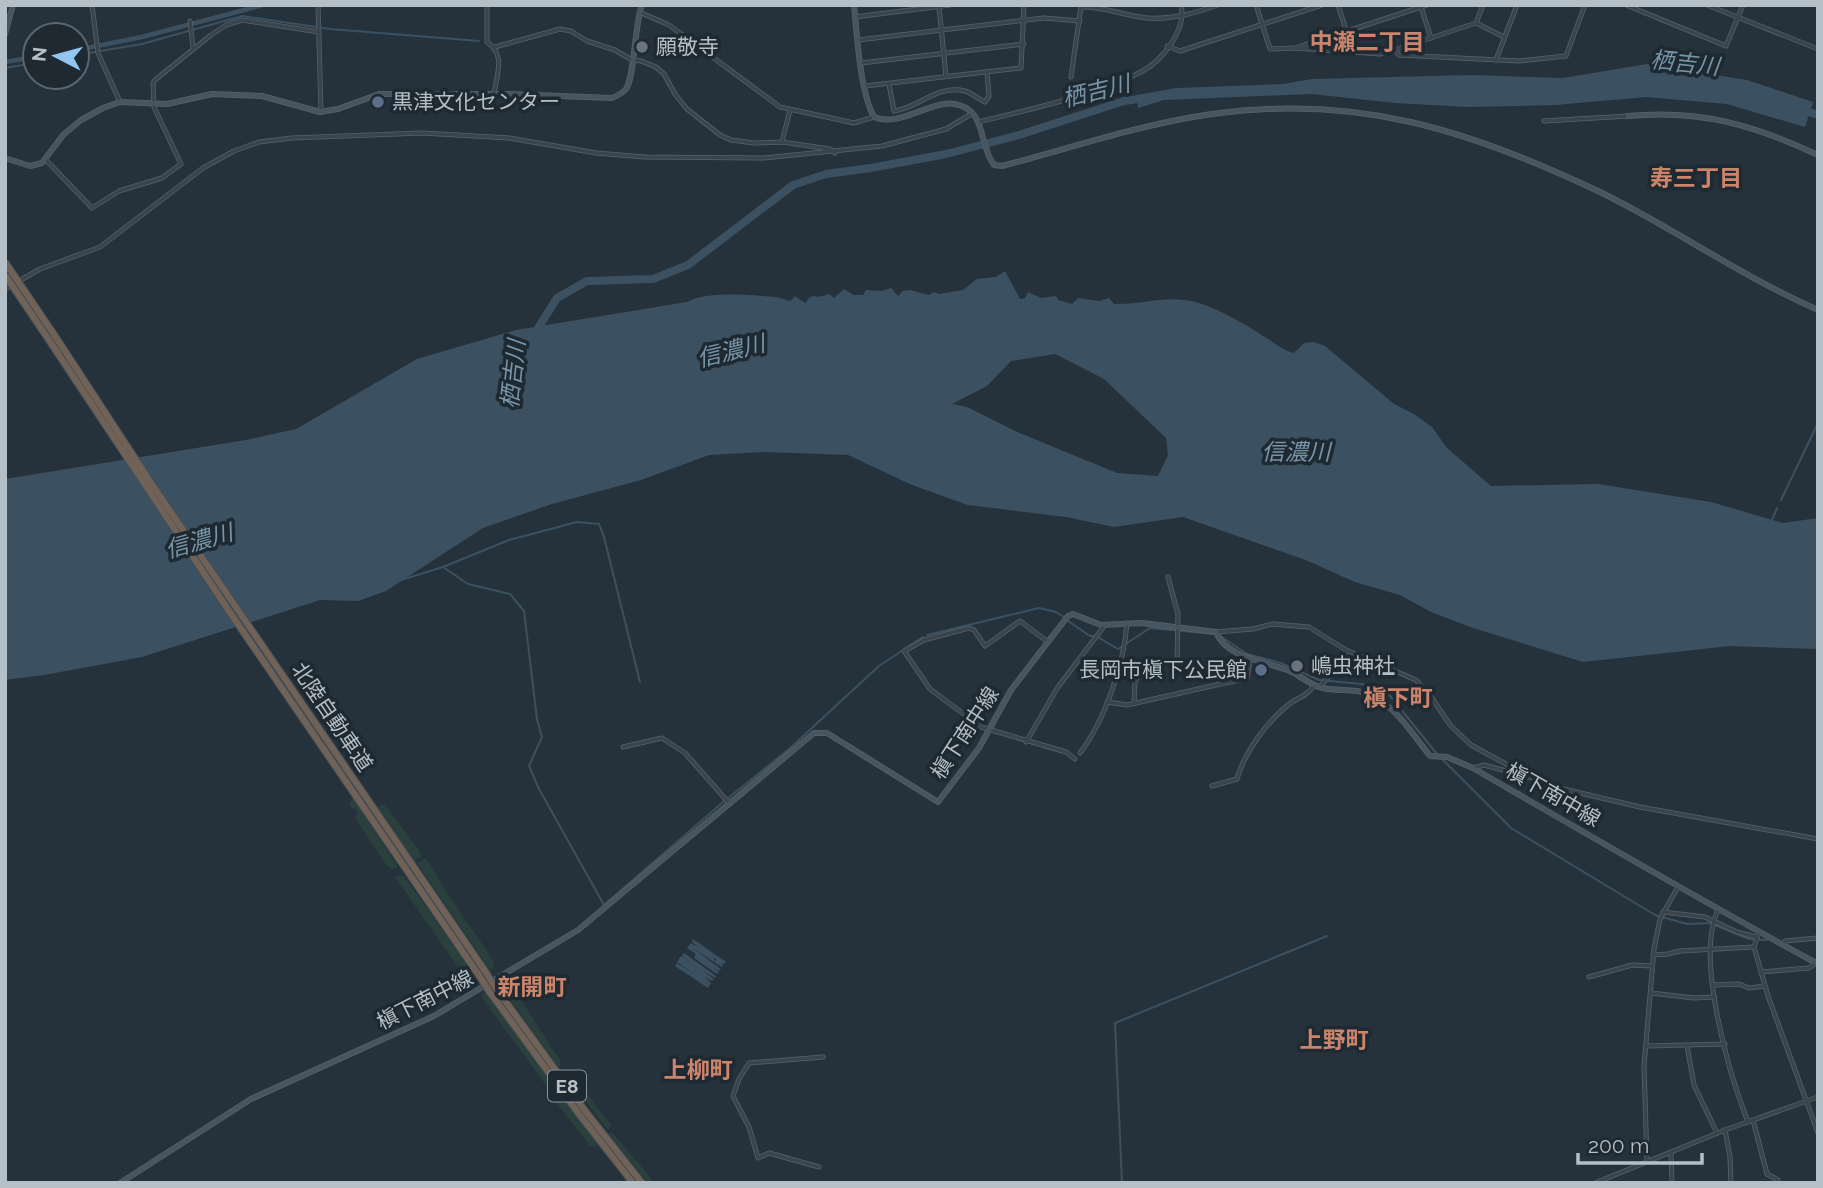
<svg xmlns="http://www.w3.org/2000/svg" width="1823" height="1188" font-family="Raleway,'Noto Sans JP',sans-serif">
  <style>
    .green { fill: #2a403d }
    .water { fill: #3b5161; fill-rule: evenodd }
    .lines { fill: none; stroke-linecap: round; stroke-linejoin: round }
    .stream { stroke: #3b5161; stroke-width: 2 }
    .canal { stroke: #3b5161; stroke-width: 4.5 }
    .river { stroke: #3b5161; stroke-width: 8 }
    .street-casing { stroke: #57626a; stroke-width: 5 }
    .secondary-casing { stroke: #57626a; stroke-width: 6 }
    .highway-casing { stroke: #444f57; stroke-width: 8 }
    .street { stroke: #39444c; stroke-width: 3.5 }
    .secondary { stroke: #48545e; stroke-width: 4.5 }
    .highway { stroke: #716257; stroke-width: 6 }
    .highway-bridge-casing { stroke: #444f57; stroke-width: 8; stroke-linecap: butt }
    .highway-bridge { stroke: #716257; stroke-width: 6 }
    .worship-dot { fill: #6b7280; stroke: #1e2931; stroke-width: 2.5 }
    .service-dot { fill: #5c6f8a; stroke: #1e2931; stroke-width: 2.5 }
    .labels { text-anchor: middle; stroke-width: 7; stroke-linejoin: round; paint-order: stroke }
    .shield { fill: #1e2931; stroke: #88929a; stroke-width: 2 }
    .shield-label { font-size: 19px; font-weight: bold; fill: #b5bfc7 }
    .poi-label { font-size: 21px; fill: #b5bfc7; stroke: #1e2931; text-anchor: start }
    .street-label { font-size: 21px; fill: #b5bfc7; stroke: #1e2931 }
    .neighbourhood-label { font-size: 23px; font-weight: bold; fill: #cc856b; stroke: #1e2931 }
    .water-label { font-size: 23px; font-style: italic; fill: #7895a8; stroke: #1e2931 }
  </style>
  <rect width="100%" height="100%" fill="#26323b"/>
  <g class="green">
    <polygon points="353,798 398,867 393,869 387,866 355,818 358,813 355,808 351,808 349,804"/>
    <polygon points="385,804 420,852 421,857 414,860 378,807"/>
    <polygon points="426,858 449,896 489,954 494,964 493,969 490,970 417,863"/>
    <polygon points="399,875 404,876 476,977 467,979 460,970 395,877"/>
    <polygon points="505,981 511,985 560,1060 561,1063 559,1068 499,983"/>
    <polygon points="487,991 551,1082 549,1086 545,1084 483,999 482,995"/>
    <polygon points="567,1068 611,1125 608,1130 563,1072"/>
    <polygon points="555,1085 598,1145 596,1147 590,1146 553,1098 549,1092"/>
    <polygon points="612,1132 655,1183 648,1183 609,1134"/>
  </g>
  <g class="water">
    <polygon points="1647,64 1747,80 1813,102 1805,127 1727,104 1646,97 1556,105 1467,107 1395,103 1312,94 1164,100 1138,108 1137,95 1176,88 1283,84 1312,79 1471,75 1563,78"/>
    <path d="M1005,271L1020,299L1025,298L1028,292L1041,298L1056,296L1058,300L1072,304L1078,298L1099,301L1109,298L1114,304C1137,305 1161,297 1185,300C1217,304 1260,334 1287,351L1294,353L1304,343L1314,342L1325,346L1394,404L1414,414L1432,427L1447,448L1491,486L1598,484L1711,502L1783,523L1818,518V649L1730,646L1583,662L1470,627L1431,612L1400,595L1355,582L1308,561L1183,517L1114,527L1066,517L968,505L912,485L848,455L766,452L709,455L641,480L552,504L483,528L386,591L358,601L320,600L142,657L44,675L5,680V479L246,440L296,429L417,359L516,330L687,302C707,291 752,295 775,297C780,297 784,300 790,301L795,296L805,303L810,297L815,296L818,297L829,294L834,298L844,289L854,295H863L866,290L882,291L891,288L898,296L903,291L910,290L929,295L934,292L939,294L963,290L977,279L996,277ZM1055,354L1104,379L1166,438L1168,455L1158,476L1117,473L1015,431L967,407L952,404L987,386L1011,361Z"/>
    <polygon points="693,939 726,962 724,964 721,963 723,965 722,967 714,962 716,959 714,958 714,962 691,947 721,969 719,971 713,967 719,972 717,974 694,958 696,954 687,948 691,943 700,948 692,942"/>
    <polygon points="684,953 716,976 715,978 701,970 714,979 712,981 705,977 711,983 708,988 675,966 677,963 694,974 677,962 681,956 691,962 682,956"/>
  </g>
  <g class="lines">
    <g class="stream">
      <polyline points="77,55 142,44 242,16 330,29 479,41"/>
      <polyline points="5,68 35,63"/>
      <polyline points="1781,500 1817,425"/>
      <polyline points="1772,520 1777,508"/>
      <polyline points="443,567 509,540 577,522 599,524 604,537 640,682"/>
      <polyline points="401,580 443,567 468,584 510,594 524,611 537,719 542,737 529,766 539,789 604,905 722,803 788,750 879,666 923,637"/>
      <polyline points="1068,621 1090,636 1096,636 1118,649 1150,628 1215,634"/>
      <polyline points="927,635 1039,608 1056,612 1064,617"/>
      <polyline points="1220,636 1247,654 1281,663 1319,680 1382,686 1437,754"/>
      <polyline points="1441,758 1511,828 1655,915 1687,924 1710,923 1749,939 1767,940"/>
      <polyline points="1122,1183 1115,1023 1327,936"/>
    </g>
    <g class="canal">
      <polyline points="77,50 142,37 263,5"/>
      <polyline points="5,62 35,57"/>
    </g>
    <g class="river">
      <polyline points="1801,109 1818,115"/>
      <polyline points="535,333 557,298 587,281 653,279 688,265 793,185 826,174 871,168 946,154 1019,135 1124,101 1146,98"/>
    </g>
    <defs>
      <g id="street">
        <polyline points="92,5 98,53 120,102"/>
        <polyline points="318,5 321,112"/>
        <path d="M487,5V42C506,55 497,74 494,94"/>
        <polyline points="1256,5 1270,49 1296,48 1427,5"/>
        <polyline points="1338,5 1353,52"/>
        <polyline points="1483,5 1476,23 1504,37"/>
        <polyline points="1626,5 1726,46 1743,5"/>
        <polyline points="1707,5 1818,49"/>
        <polyline points="939,7 946,76"/>
        <path d="M1081,7C1104,6 1124,16 1147,18C1172,20 1195,13 1218,5"/>
        <polyline points="1421,7 1431,38"/>
        <polyline points="639,12 669,25 780,107 854,123 874,117"/>
        <polyline points="855,17 950,5"/>
        <polyline points="190,21 193,47"/>
        <polyline points="858,40 1044,18 1080,21"/>
        <polyline points="1167,46 1180,51 1322,5"/>
        <polyline points="495,47 560,29 571,31 587,41 615,50 632,60 641,61 656,67 664,74 675,94 687,109 720,135 731,140 754,143 782,142 830,149 835,153"/>
        <polyline points="1296,48 1380,54 1394,50 1399,55 1519,61 1566,56 1585,5"/>
        <polyline points="1394,50 1476,23"/>
        <polyline points="1496,60 1517,5"/>
        <polyline points="861,63 1024,44"/>
        <polyline points="1071,77 1081,6"/>
        <path d="M889,84L894,111C919,108 937,84 965,91C972,93 978,99 985,102L989,96L987,72"/>
        <polyline points="865,86 1021,68 1024,5"/>
        <polyline points="1544,121 1628,116"/>
        <path d="M979,122C1030,109 1094,96 1141,72C1162,61 1187,30 1181,5"/>
        <polyline points="782,142 790,110"/>
        <polyline points="46,160 92,208 119,191 162,178 181,164 154,107 153,83 155,80 211,35 226,25 242,20 319,32"/>
        <polyline points="5,289 40,269 100,247 203,168 234,151 259,142 292,138 422,133 509,138 596,153 645,157 764,158 882,146 946,129 973,113"/>
        <polyline points="1216,632 1253,629 1273,624 1309,627 1346,650 1416,680 1432,698 1450,725 1471,745 1530,777 1555,787 1640,807 1818,839"/>
        <polyline points="1048,642 1020,621 985,646 974,630 969,628 924,640 904,651 930,689 981,727 1066,752 1075,759"/>
        <polyline points="1319,687 1340,665 1346,650"/>
        <polyline points="1107,702 1127,705 1243,679 1247,678 1250,660"/>
        <polyline points="1134,703 1135,682 1144,662 1177,663 1178,614 1168,577"/>
        <polyline points="1026,742 1058,687 1105,625"/>
        <polyline points="623,747 662,738 685,753 729,803"/>
        <path d="M1080,753C1105,720 1124,664 1127,623"/>
        <polyline points="1473,768 1484,765 1528,777"/>
        <path d="M1212,786L1237,779C1244,753 1266,723 1288,705C1297,698 1309,695 1314,685"/>
        <path d="M1718,910C1695,957 1729,1074 1748,1122"/>
        <polyline points="1663,912 1705,917 1737,932 1756,937"/>
        <polyline points="1759,932 1754,947 1768,996 1818,1133"/>
        <polyline points="1783,945 1785,941 1818,938"/>
        <polyline points="1653,955 1668,954 1680,951 1754,947"/>
        <polyline points="1761,972 1809,968 1816,963"/>
        <polyline points="1589,977 1632,965 1652,966"/>
        <polyline points="1714,985 1739,984 1749,988 1765,986"/>
        <polyline points="1651,993 1694,998 1715,997"/>
        <polyline points="1646,1046 1725,1044"/>
        <polyline points="1687,1046 1694,1085 1717,1133"/>
        <polyline points="1753,1120 1767,1174 1778,1180 1778,1183"/>
        <polyline points="1725,1130 1730,1157 1731,1183"/>
        <polyline points="1671,1153 1672,1183"/>
        <polyline points="1647,1161 1644,1066 1654,949 1660,919 1678,887"/>
        <polyline points="819,1167 769,1153 758,1158 749,1127 733,1096 739,1079 749,1063 823,1057"/>
        <polyline points="1595,1183 1725,1130 1818,1097"/>
      </g>
      <g id="secondary">
        <path d="M854,5C857,35 860,92 874,117C900,128 930,100 955,104C987,110 978,144 994,165L1002,166C1071,148 1141,124 1212,114C1357,94 1470,130 1600,192C1674,228 1742,277 1818,310"/>
        <polyline points="5,34 13,5"/>
        <path d="M1628,116C1699,109 1754,125 1818,155"/>
        <path d="M5,158L30,166L42,163L63,135L81,120L103,108L120,102L167,104L212,94L262,96L320,112L338,109L379,94H508L612,98C617,96 622,94 626,89C635,76 634,26 642,5"/>
        <path d="M120,1183L251,1099L434,1016L578,930L814,733H827L938,802L979,748L1011,690L1068,616L1073,614L1101,625L1142,623L1216,632C1227,659 1266,661 1290,671C1301,676 1311,686 1323,688C1341,692 1357,687 1375,697C1398,710 1414,736 1430,756L1447,757L1473,768C1588,835 1702,901 1818,964"/>
      </g>
      <g id="highway">
        <polyline points="55,336 153,486 485,971"/>
        <polyline points="49,340 229,611 478,974"/>
        <polyline points="495,987 586,1112 642,1183"/>
        <polyline points="489,991 579,1114 633,1183"/>
      </g>
    </defs>
    <use href="#street" class="street-casing"/>
    <use href="#secondary" class="secondary-casing"/>
    <use href="#highway" class="highway-casing"/>
    <use href="#street" class="street"/>
    <use href="#secondary" class="secondary"/>
    <use href="#highway" class="highway"/>
    <defs>
      <g id="highway-bridge">
        <polyline points="5,262 55,336"/>
        <polyline points="5,275 49,340"/>
        <polyline points="485,971 495,987"/>
        <polyline points="478,974 489,991"/>
      </g>
    </defs>
    <use href="#highway-bridge" class="highway-bridge-casing"/>
    <use href="#highway-bridge" class="highway-bridge"/>
  </g>
  <g class="worship-dot">
    <circle cx="642" cy="47" r="7"/>
    <circle cx="1297" cy="666" r="7"/>
  </g>
  <g class="service-dot">
    <circle cx="378" cy="102" r="7"/>
    <circle cx="1261" cy="670" r="7"/>
  </g>
  <g class="labels">
    <rect class="shield" x="548" y="1070.5" width="38" height="31" rx="5"/>
    <g class="shield-label">
      <text x="567" y="1093">E8</text>
    </g>
    <g class="poi-label">
      <text x="656" y="54">願敬寺</text>
      <text x="392" y="109">黒津文化センター</text>
      <text x="1311" y="673">嶋虫神社</text>
      <text x="1247" y="677" text-anchor="end">長岡市槇下公民館</text>
    </g>
    <g class="street-label">
      <text transform="translate(332 717) rotate(56)" y="7">北陸自動車道</text>
      <text transform="translate(965 733) rotate(-57)" y="7">槇下南中線</text>
      <text transform="translate(1553 795) rotate(30)" y="7">槇下南中線</text>
      <text transform="translate(425 1000) rotate(-27)" y="7">槇下南中線</text>
    </g>
    <g class="neighbourhood-label">
      <text x="1367" y="50">中瀬二丁目</text>
      <text x="1696" y="186">寿三丁目</text>
      <text x="1398" y="706">槇下町</text>
      <text x="532" y="995">新開町</text>
      <text x="1334" y="1048">上野町</text>
      <text x="698" y="1078">上柳町</text>
    </g>
    <g class="water-label">
      <text transform="translate(1685 63) rotate(6)" y="8">栖吉川</text>
      <text transform="translate(1096 91) rotate(-14)" y="8">栖吉川</text>
      <text transform="translate(731 351) rotate(-14)" y="8">信濃川</text>
      <text transform="translate(513 374) rotate(-84)" y="8">栖吉川</text>
      <text x="1296" y="460">信濃川</text>
      <text transform="translate(199 541) rotate(-16)" y="8">信濃川</text>
    </g>
  </g>
  <rect width="1823" height="1188" fill="none" stroke="#b5bfc7" stroke-width="14"/>
  <g transform="translate(56 56) rotate(276)"><circle r="33" fill="#1e2931" stroke="#5a656d" stroke-width="2"/>
  <path d="M0-5L12 26L0 18L-12 26Z" fill="#92c5ef"/>
  <text y="-10" font-size="19" font-weight="bold" text-anchor="middle" fill="#b5bfc7">N</text>
  </g>
  <path d="M1578 1153v10h124v-10" fill="none" stroke="#b5bfc7" stroke-width="3.5"/>
  <text x="1588" y="1153" font-size="21" fill="#b5bfc7" stroke="#1e2931" stroke-width="5" paint-order="stroke">200 m</text>
</svg>
